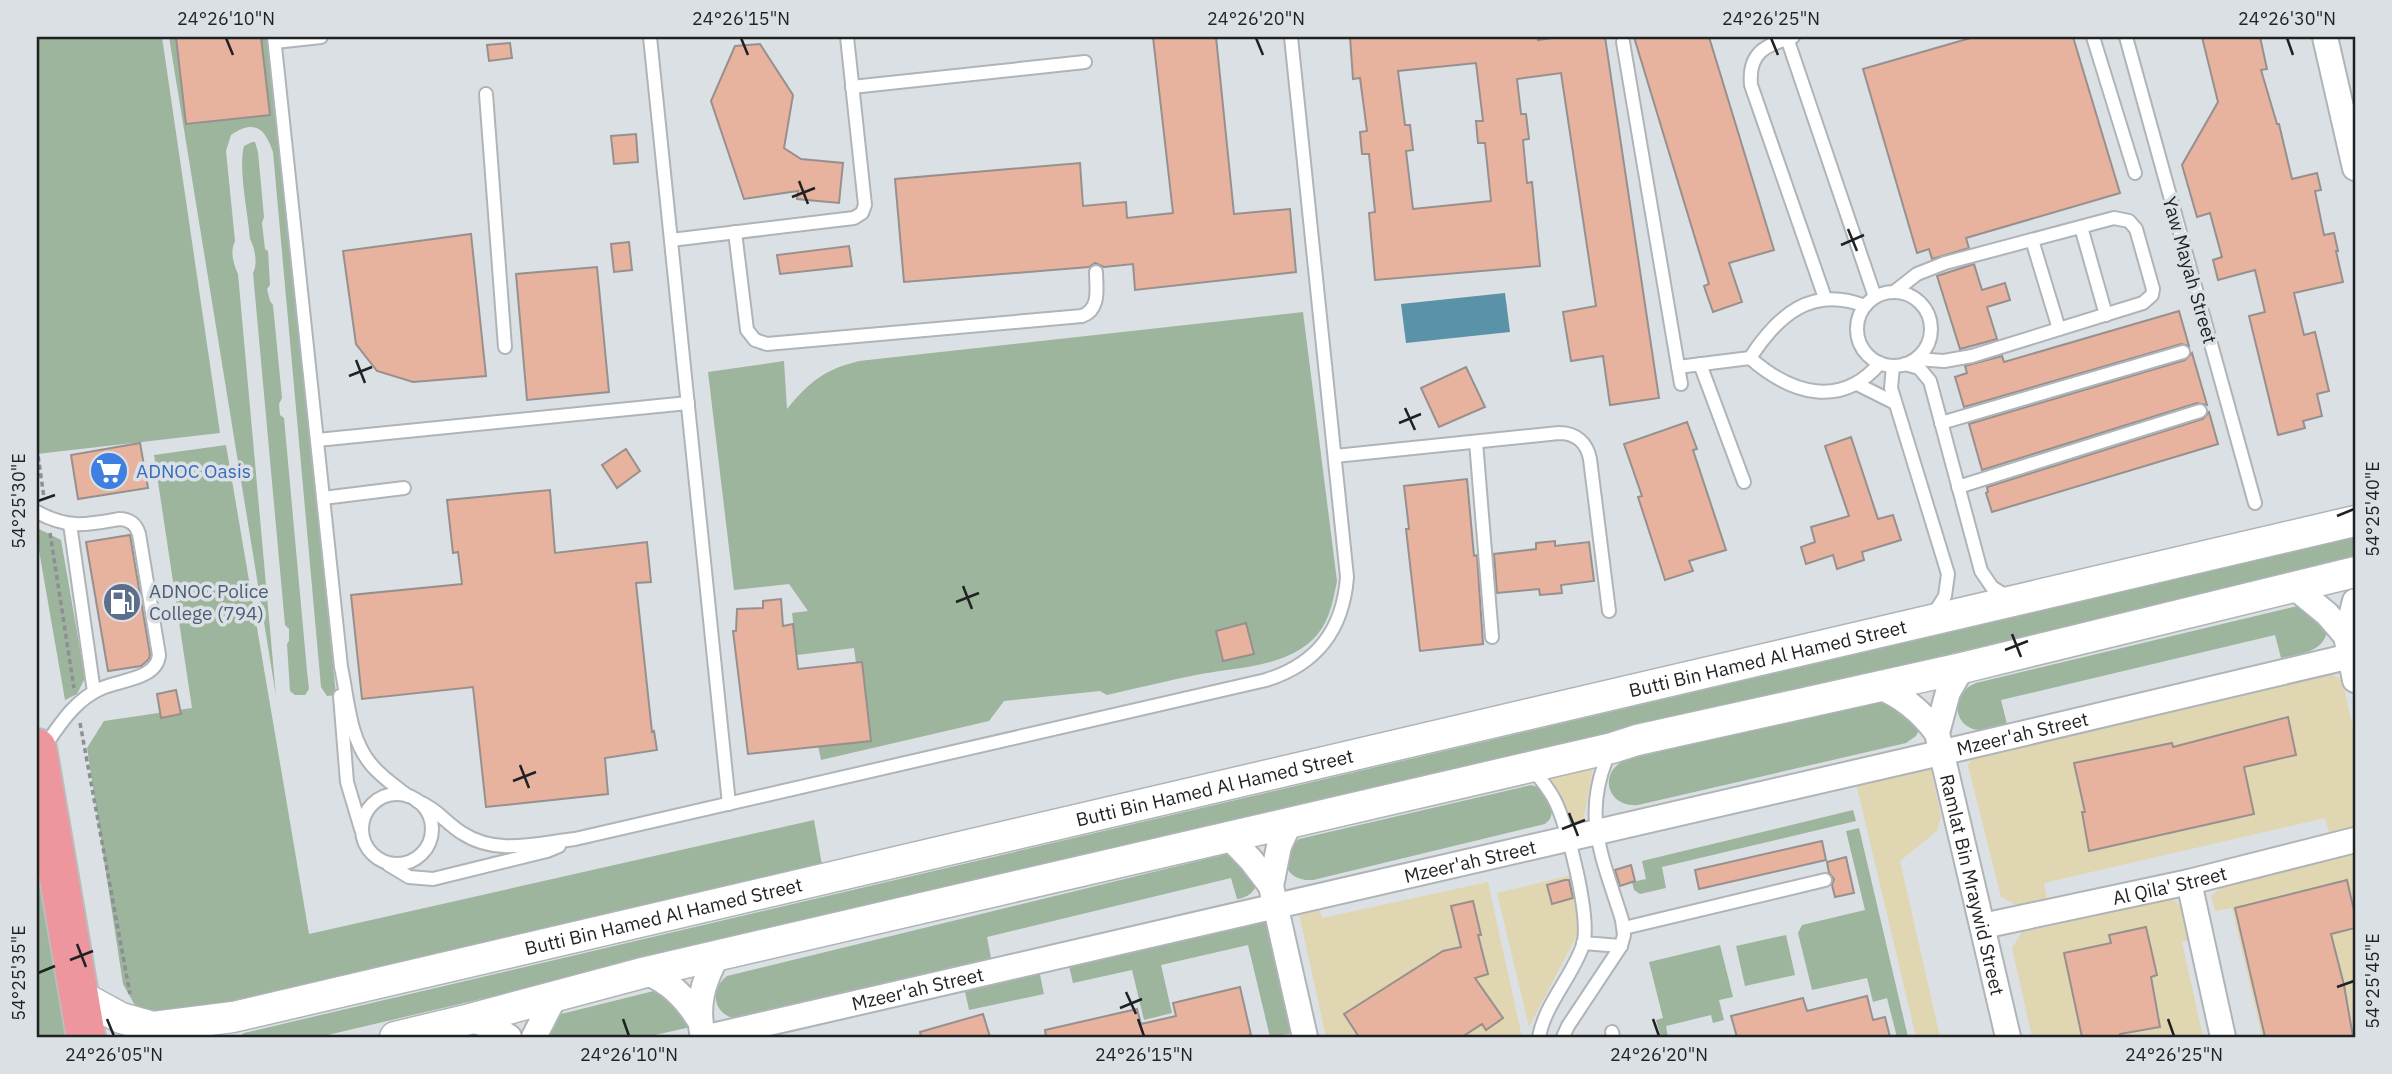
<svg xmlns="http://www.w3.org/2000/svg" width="2392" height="1074" font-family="'IBM Plex Sans',sans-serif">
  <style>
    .green { fill: #9db49d }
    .sand { fill: #e0d6b1 }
    .water { fill: #5a92a8 }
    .building { fill: #e7b39e; stroke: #97908e; stroke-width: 2; fill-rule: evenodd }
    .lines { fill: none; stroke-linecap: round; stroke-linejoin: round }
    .service-casing { stroke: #afb4b8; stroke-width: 16 }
    .minor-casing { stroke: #afb4b8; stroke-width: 28 }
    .tertiary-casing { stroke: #afb4b8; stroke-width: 33 }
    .primary-casing { stroke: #bcbcbd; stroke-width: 42 }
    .path { stroke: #8c8f93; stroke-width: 3.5; stroke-dasharray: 5 3.5; stroke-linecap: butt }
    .service { stroke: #fff; stroke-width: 12 }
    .minor { stroke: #fff; stroke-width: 24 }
    .tertiary { stroke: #fff; stroke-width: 30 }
    .primary { stroke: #ed969e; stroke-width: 38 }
    .ticks { fill: none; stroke: #1f2123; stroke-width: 2.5 }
    .labels { text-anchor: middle; stroke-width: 7; stroke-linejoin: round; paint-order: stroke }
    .street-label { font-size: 19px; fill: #1f2123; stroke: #dbe0e5 }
    .shop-label { font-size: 19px; fill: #366cbe; stroke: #dbe0e5; text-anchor: start }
    .service-label { font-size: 19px; fill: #4e5e75; stroke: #dbe0e5; text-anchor: start }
    .neatline { fill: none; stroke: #1f2123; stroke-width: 2.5 }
    .ticks-label { font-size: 18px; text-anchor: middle; fill: #1f2123 }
  </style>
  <rect width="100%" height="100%" fill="#dbe0e5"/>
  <g class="green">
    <polygon points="37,37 162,37 220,433 37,454"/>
    <path d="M169,37H269L336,695L327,696L321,687L273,152C265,128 254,119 231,135L226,151L235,241C230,252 233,263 238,274L276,696Z"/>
    <path d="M252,142H255L258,152L264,217L262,223L265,249L268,251L270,285L267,289L270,301L273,305L282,398L279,404L280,415L284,418L307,671L309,689L305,695H295L290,691L287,644L289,641V629L285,625L253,273C258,264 255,248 250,239C248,213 238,169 244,146Z"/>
    <path d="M1303,312L1337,581C1333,601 1330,619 1317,635C1289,667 1239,667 1201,674C1170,680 1138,688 1107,695L1100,691L1004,701L989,721L821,760L816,737L865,731L854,648L797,655L792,613L808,611L789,584L734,590L708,372L784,361L787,409C810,381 824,370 859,361Z"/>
    <polygon points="226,445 309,934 814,820 822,865 160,1018 137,1009 123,984 87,748 104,721 192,708 154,455"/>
    <polygon points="37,528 61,540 85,678 77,694 65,700 37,539"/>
    <polygon points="2355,537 2355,559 319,1037 238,1037 244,1033"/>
    <path d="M2302,605L2328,628C2324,653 2302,653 2281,658L2275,635L2001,700L2007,724C1998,726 1988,730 1979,730C1951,727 1951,692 1976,683Z"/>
    <path d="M1896,697L1920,728L1916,736L1906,743L1638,805C1606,808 1597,770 1628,759Z"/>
    <path d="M1531,785L1544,789L1554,806L1550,819L1545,824L1313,880C1301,881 1284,875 1287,860C1287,855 1291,848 1294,843L1299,839Z"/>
    <polygon points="1853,810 1856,821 1662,867 1666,888 1640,894 1634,890 1632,882 1646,879 1642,861"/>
    <polygon points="1859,828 1908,1037 1897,1037 1887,998 1873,1002 1867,978 1812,990 1798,933 1802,925 1865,910 1846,831"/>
    <polygon points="37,838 72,1037 37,1037"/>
    <path d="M1231,853L1258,882C1254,892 1248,898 1237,899L1231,878L987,937L991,958L738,1019C714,1016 708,991 727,976Z"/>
    <polygon points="1259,918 1271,928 1295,1033 1270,1037 1248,945 1161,965 1172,1013 1144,1020 1132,970 1073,983 1068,962"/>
    <polygon points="1786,935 1795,975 1745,986 1736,946"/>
    <polygon points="1720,945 1733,997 1719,1000 1724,1020 1713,1023 1711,1015 1666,1026 1668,1037 1661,1037 1656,1020 1663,1018 1649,962"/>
    <polygon points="1039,970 1044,994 969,1010 964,987"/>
    <polygon points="674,986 695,1026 646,1037 546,1037 561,1014"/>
  </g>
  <g class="sand">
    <polygon points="2324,671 2342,679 2355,737 2355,827 2329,833 2325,818 2044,883 2047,899 2018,906 2001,897 1968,766 1974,753"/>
    <polygon points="1918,764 1931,770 1941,816 1937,831 1900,861 1940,1037 1916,1037 1855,779"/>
    <polygon points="1593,767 1583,823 1571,826 1550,777"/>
    <polygon points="2355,853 2355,1037 2262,1037 2232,908 2215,911 2211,896 2227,882"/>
    <polygon points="1571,875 1583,924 1529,1027 1497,893"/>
    <polygon points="1488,882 1522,1037 1326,1037 1299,914 1303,907 1318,904 1322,918"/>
    <polygon points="2172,899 2187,910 2194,938 2182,942 2203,1037 2032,1037 2012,948 2022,932"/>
  </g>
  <polygon class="water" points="1505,293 1510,332 1406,343 1401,304"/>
  <g class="building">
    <polygon points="176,37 261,37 270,115 186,124"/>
    <polygon points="1153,37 1216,37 1234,214 1290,209 1296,272 1135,290 1133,264 1104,267 1095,263 1089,267 904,282 895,179 1080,163 1083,206 1126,202 1127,218 1173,213"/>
    <path d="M1350,37H1538V40L1559,37H1605L1659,398L1610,405L1603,356L1571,361L1563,312L1596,306L1561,73L1517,79L1521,114H1526L1529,139L1523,140L1527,183L1532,182L1540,266L1375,280L1369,213L1375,212L1369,154H1362L1360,132L1367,131L1360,78L1353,79ZM1476,63L1483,121H1476L1478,143H1485L1491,201L1413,209L1406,151L1413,150L1410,125H1405L1398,71Z"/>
    <polygon points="1634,37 1709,37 1774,250 1729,263 1742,302 1713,312 1704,286 1709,284"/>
    <polygon points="1974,37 2073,37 2120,193 1966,238 1969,248 1932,259 1929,249 1917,253 1863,69"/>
    <polygon points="2202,37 2260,37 2267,69 2261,70 2277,124 2279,124 2292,179 2317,173 2321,190 2315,191 2324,235 2334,233 2338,251 2336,251 2343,282 2294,293 2304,335 2315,332 2329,391 2317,394 2322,416 2303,421 2305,428 2278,435 2249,316 2265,312 2255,270 2218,280 2213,260 2222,257 2210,213 2197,217 2182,165 2218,102"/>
    <polygon points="510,43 512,58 489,61 487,45"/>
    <polygon points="760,44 793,95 784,148 801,159 843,163 839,203 797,199 798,191 744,199 711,101 735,46"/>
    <polygon points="636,134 638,162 614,164 611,136"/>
    <polygon points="471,234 486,376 413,382 377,371 356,344 343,251"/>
    <polygon points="629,242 632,270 614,272 611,244"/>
    <polygon points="849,246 852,266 780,274 777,255"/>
    <polygon points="1974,264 1982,290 2005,283 2010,300 1987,307 1997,339 1960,349 1937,276"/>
    <polygon points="597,267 609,392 527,400 516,274"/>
    <polygon points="2179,311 2189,346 2181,344 1964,407 1955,377 1967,373 1965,366 2002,356 2004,362"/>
    <polygon points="2192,353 2207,405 2197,403 1982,470 1969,424 2185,360"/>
    <polygon points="1466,367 1485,407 1439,427 1421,388"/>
    <polygon points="2209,412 2218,444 1992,512 1986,493 1988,492 1987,487 2203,419"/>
    <polygon points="1687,422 1697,449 1693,450 1726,550 1689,561 1693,571 1665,580 1638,497 1642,496 1624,444"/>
    <polygon points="1851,437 1878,519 1893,515 1901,540 1862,552 1864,560 1837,569 1833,555 1806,564 1801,547 1815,542 1811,527 1849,516 1825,446"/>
    <polygon points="140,443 148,488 78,499 71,455"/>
    <polygon points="626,449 640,471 617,488 602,465"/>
    <polygon points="1467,479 1474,556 1477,555 1483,644 1420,651 1406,529 1409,529 1404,486"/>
    <polygon points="550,490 555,553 647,542 651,582 636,583 652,732 654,731 657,750 605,758 608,794 486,807 473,687 362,699 351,595 462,584 458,552 453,553 447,500"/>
    <polygon points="130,535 150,654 149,659 141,666 108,671 86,542"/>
    <polygon points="1555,541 1555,546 1589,542 1594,581 1561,585 1562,593 1540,595 1539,589 1497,593 1494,554 1536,549 1536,543"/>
    <polygon points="781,599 783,626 793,624 798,669 862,662 871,741 748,754 733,631 736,631 737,609 763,608 763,601"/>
    <polygon points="1246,623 1254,654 1223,661 1216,631"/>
    <polygon points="176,690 181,714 161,718 157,694"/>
    <polygon points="2288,717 2296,755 2244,767 2254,814 2089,851 2082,812 2085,812 2074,763 2172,743 2173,747"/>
    <polygon points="1822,841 1826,860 1699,889 1695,870"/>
    <polygon points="1846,857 1854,893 1835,897 1832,885 1834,879 1829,873 1827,862"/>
    <polygon points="1631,865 1635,881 1620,886 1615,870"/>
    <polygon points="1565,880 1569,880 1573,898 1552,904 1547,885"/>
    <polygon points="2347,880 2355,915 2355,928 2331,934 2344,985 2353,1037 2265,1037 2235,908"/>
    <polygon points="1473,901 1481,935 1478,935 1488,974 1475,978 1503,1018 1486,1030 1482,1024 1462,1037 1359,1037 1344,1014 1443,951 1461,947 1451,906"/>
    <polygon points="2146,927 2157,975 2151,977 2160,1027 2120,1034 2121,1037 2082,1037 2064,953 2111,943 2109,935"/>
    <polygon points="1240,987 1251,1035 1241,1037 1046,1037 1045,1030 1137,1009 1141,1024 1176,1016 1173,1003"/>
    <polygon points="1867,996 1873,1020 1885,1017 1890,1037 1737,1037 1731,1016 1803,998 1807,1011"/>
    <polygon points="983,1014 990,1037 921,1037 920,1032"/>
  </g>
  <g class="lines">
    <defs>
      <g id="service">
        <path d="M274,37L341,667C348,699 349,737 370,763C380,776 395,786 408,796"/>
        <polyline points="650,37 729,804"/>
        <path d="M1793,37C1766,45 1748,52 1751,85L1825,298"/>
        <polyline points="2093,37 2135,173"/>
        <polyline points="2126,37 2255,503"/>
        <polyline points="1787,38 1875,297"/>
        <polyline points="275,42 321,37"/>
        <polyline points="1623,42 1681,384"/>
        <polyline points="852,87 1085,62"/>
        <polyline points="486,94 505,347"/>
        <polyline points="2081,227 2106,315"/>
        <path d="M735,232L747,330L755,340L767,344L1082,316C1101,309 1096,288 1096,272"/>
        <polyline points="671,240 854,218 862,213 865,205 847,37"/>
        <polyline points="2032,240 2059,329"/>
        <polyline points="1894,292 1917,274 1945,263 2114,218 2129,221 2136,229 2153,289 2152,295 2143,303 1972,356 1944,361 1916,359"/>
        <circle cx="1894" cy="329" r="37"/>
        <path d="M1750,358C1778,315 1812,285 1865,306"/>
        <polyline points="1700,364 1744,482"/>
        <polyline points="1905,364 1919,368 1930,381 1981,571 1992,587 2009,598"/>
        <polyline points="1893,366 1891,388 1948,574 1945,596 1933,615"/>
        <path d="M1678,367L1750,358C1791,394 1841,409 1880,363"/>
        <polyline points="1857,384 1895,403"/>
        <polyline points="1941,423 2183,352"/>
        <polyline points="317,440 688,403"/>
        <polyline points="1476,442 1492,637"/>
        <path d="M1335,456L1559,433C1576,433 1587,443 1590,459L1609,611"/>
        <polyline points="1958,487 2200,411"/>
        <polyline points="323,498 404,488"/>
        <path d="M37,512C68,529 86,525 119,519C129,519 136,524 139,534L159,655C157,679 120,680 102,688C74,700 59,726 42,750"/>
        <polyline points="70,524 94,692"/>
        <polyline points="340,696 347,782 361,829"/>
        <path d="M1532,769C1540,778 1548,788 1554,799C1568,825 1591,919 1583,945C1572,977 1545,1004 1539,1037"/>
        <circle cx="397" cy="829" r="35"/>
        <path d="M417,801C436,808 446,823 462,833C497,856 537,843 575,839L1266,680C1317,664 1343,630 1347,577L1291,37"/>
        <polyline points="389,865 409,877 433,879 547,851 559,846"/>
        <polyline points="1624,928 1825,880"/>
        <polyline points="1583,943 1621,946"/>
        <polyline points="1612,1032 1613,1037"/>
        <path d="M1563,1037L1568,1026L1621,946L1624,935L1622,920C1603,858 1580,815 1610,751"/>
      </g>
      <g id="minor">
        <polyline points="2325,37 2355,168"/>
        <polyline points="2293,586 2327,614 2346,636"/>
        <polyline points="2355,601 2346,636 2355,680"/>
        <path id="s1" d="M1962,668L1948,692L1937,733L2008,1037"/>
        <path d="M1877,686C1903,696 1921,711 1937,733"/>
        <polyline points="1290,822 1279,846 1271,886 1305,1037"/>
        <polyline points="1228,836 1251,860 1271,886"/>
        <polyline points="2189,882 2223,1037"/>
        <path id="s2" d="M1983,926L2189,882L2355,840"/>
        <path d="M646,972C669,982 684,996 698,1018"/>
        <polyline points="470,1019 497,1029 509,1037"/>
        <polyline points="534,1037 555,996"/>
        <path d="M703,1037C696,1006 702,984 717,956"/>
        <path id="s3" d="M708,1037L1940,753L2355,655"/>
      </g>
      <g id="tertiary">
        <path id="s4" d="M77,994L121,1018L153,1027L233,1017L2355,521"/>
        <polyline points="395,1037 470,1019 646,972 1612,748 1637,740 1962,668 2355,572"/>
      </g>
      <polyline id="primary" points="37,748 86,1037"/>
    </defs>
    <use href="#service" class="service-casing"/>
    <use href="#minor" class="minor-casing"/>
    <use href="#tertiary" class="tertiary-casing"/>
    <use href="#primary" class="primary-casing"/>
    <g class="path">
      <polyline points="37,448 44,498"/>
      <polyline points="50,533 74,688"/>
      <polyline points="80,723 130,994"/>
    </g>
    <use href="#service" class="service"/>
    <use href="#minor" class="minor"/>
    <use href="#tertiary" class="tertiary"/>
    <use href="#primary" class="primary"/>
  </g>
  <path class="ticks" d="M226,38L233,55M741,38L748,55M1256,38L1263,55M1771,38L1778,55M2287,38L2293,55M799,181L808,204M792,197L815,188M1848,229L1857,251M1841,245L1864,235M356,360L365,383M349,376L372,367M1405,408L1415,430M1399,423L1421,414M38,501L55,495M2337,516L2354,509M963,586L972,609M956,602L979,593M2012,634L2021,657M2005,650L2028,641M520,765L529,788M513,781L536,772M1569,813L1578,836M1562,829L1585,820M77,944L86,967M70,960L93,951M38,973L55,966M2337,987L2354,981M1126,992L1136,1014M1120,1008L1142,999M107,1019L114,1036M623,1019L629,1036M1138,1019L1144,1036M1653,1019L1659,1036M2168,1019L2174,1036"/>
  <defs>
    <symbol id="supermarket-disc" viewBox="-11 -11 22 22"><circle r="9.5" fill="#3f7fe0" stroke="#dbe0e5"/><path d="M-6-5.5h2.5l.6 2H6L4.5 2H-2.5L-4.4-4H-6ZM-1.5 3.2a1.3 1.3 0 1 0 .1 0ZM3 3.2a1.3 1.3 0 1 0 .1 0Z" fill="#fff"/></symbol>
    <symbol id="fuel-disc" viewBox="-11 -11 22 22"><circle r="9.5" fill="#5c6f8a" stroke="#dbe0e5"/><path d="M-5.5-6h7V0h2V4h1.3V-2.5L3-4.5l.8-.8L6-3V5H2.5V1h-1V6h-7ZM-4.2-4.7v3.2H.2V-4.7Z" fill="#fff"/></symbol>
  </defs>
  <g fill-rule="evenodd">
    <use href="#supermarket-disc" x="87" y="449" width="44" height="44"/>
    <use href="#fuel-disc" x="100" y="580" width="44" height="44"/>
  </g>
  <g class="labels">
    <g class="street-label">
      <text transform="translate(2190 270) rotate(74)" y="7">Yaw Mayah Street</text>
      <text dy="7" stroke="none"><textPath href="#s4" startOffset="1740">Butti Bin Hamed Al Hamed Street</textPath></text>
      <text dy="7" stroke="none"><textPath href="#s3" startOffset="1349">Mzeer'ah Street</textPath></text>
      <text dy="7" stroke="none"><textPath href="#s4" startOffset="1172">Butti Bin Hamed Al Hamed Street</textPath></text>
      <text dy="7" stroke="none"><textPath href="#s3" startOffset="782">Mzeer'ah Street</textPath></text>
      <text dy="7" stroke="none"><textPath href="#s1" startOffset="226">Ramlat Bin Mraywid Street</textPath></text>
      <text dy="7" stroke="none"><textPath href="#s2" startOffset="191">Al Qila' Street</textPath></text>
      <text dy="7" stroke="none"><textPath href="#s4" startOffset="606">Butti Bin Hamed Al Hamed Street</textPath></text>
      <text dy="7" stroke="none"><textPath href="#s3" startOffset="215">Mzeer'ah Street</textPath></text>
    </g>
    <g class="shop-label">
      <text x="136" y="478">ADNOC Oasis</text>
    </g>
    <g class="service-label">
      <text x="149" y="598">ADNOC Police<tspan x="149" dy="22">College (794)</tspan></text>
    </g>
  </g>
  <rect width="2392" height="1074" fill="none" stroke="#dbe0e5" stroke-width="77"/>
  <rect x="38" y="38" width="2316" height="998" class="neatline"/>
  <g class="ticks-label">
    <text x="226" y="25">24°26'10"N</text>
    <text x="741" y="25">24°26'15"N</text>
    <text x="1256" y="25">24°26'20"N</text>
    <text x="1771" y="25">24°26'25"N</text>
    <text x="2287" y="25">24°26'30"N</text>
    <text transform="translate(19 501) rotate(-90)" y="6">54°25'30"E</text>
    <text transform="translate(2373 509) rotate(-90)" y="6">54°25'40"E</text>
    <text transform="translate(19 973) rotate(-90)" y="6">54°25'35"E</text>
    <text transform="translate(2373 981) rotate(-90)" y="6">54°25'45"E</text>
    <text x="114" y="1061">24°26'05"N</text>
    <text x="629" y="1061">24°26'10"N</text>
    <text x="1144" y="1061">24°26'15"N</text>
    <text x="1659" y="1061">24°26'20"N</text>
    <text x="2174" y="1061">24°26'25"N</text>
  </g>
</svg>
